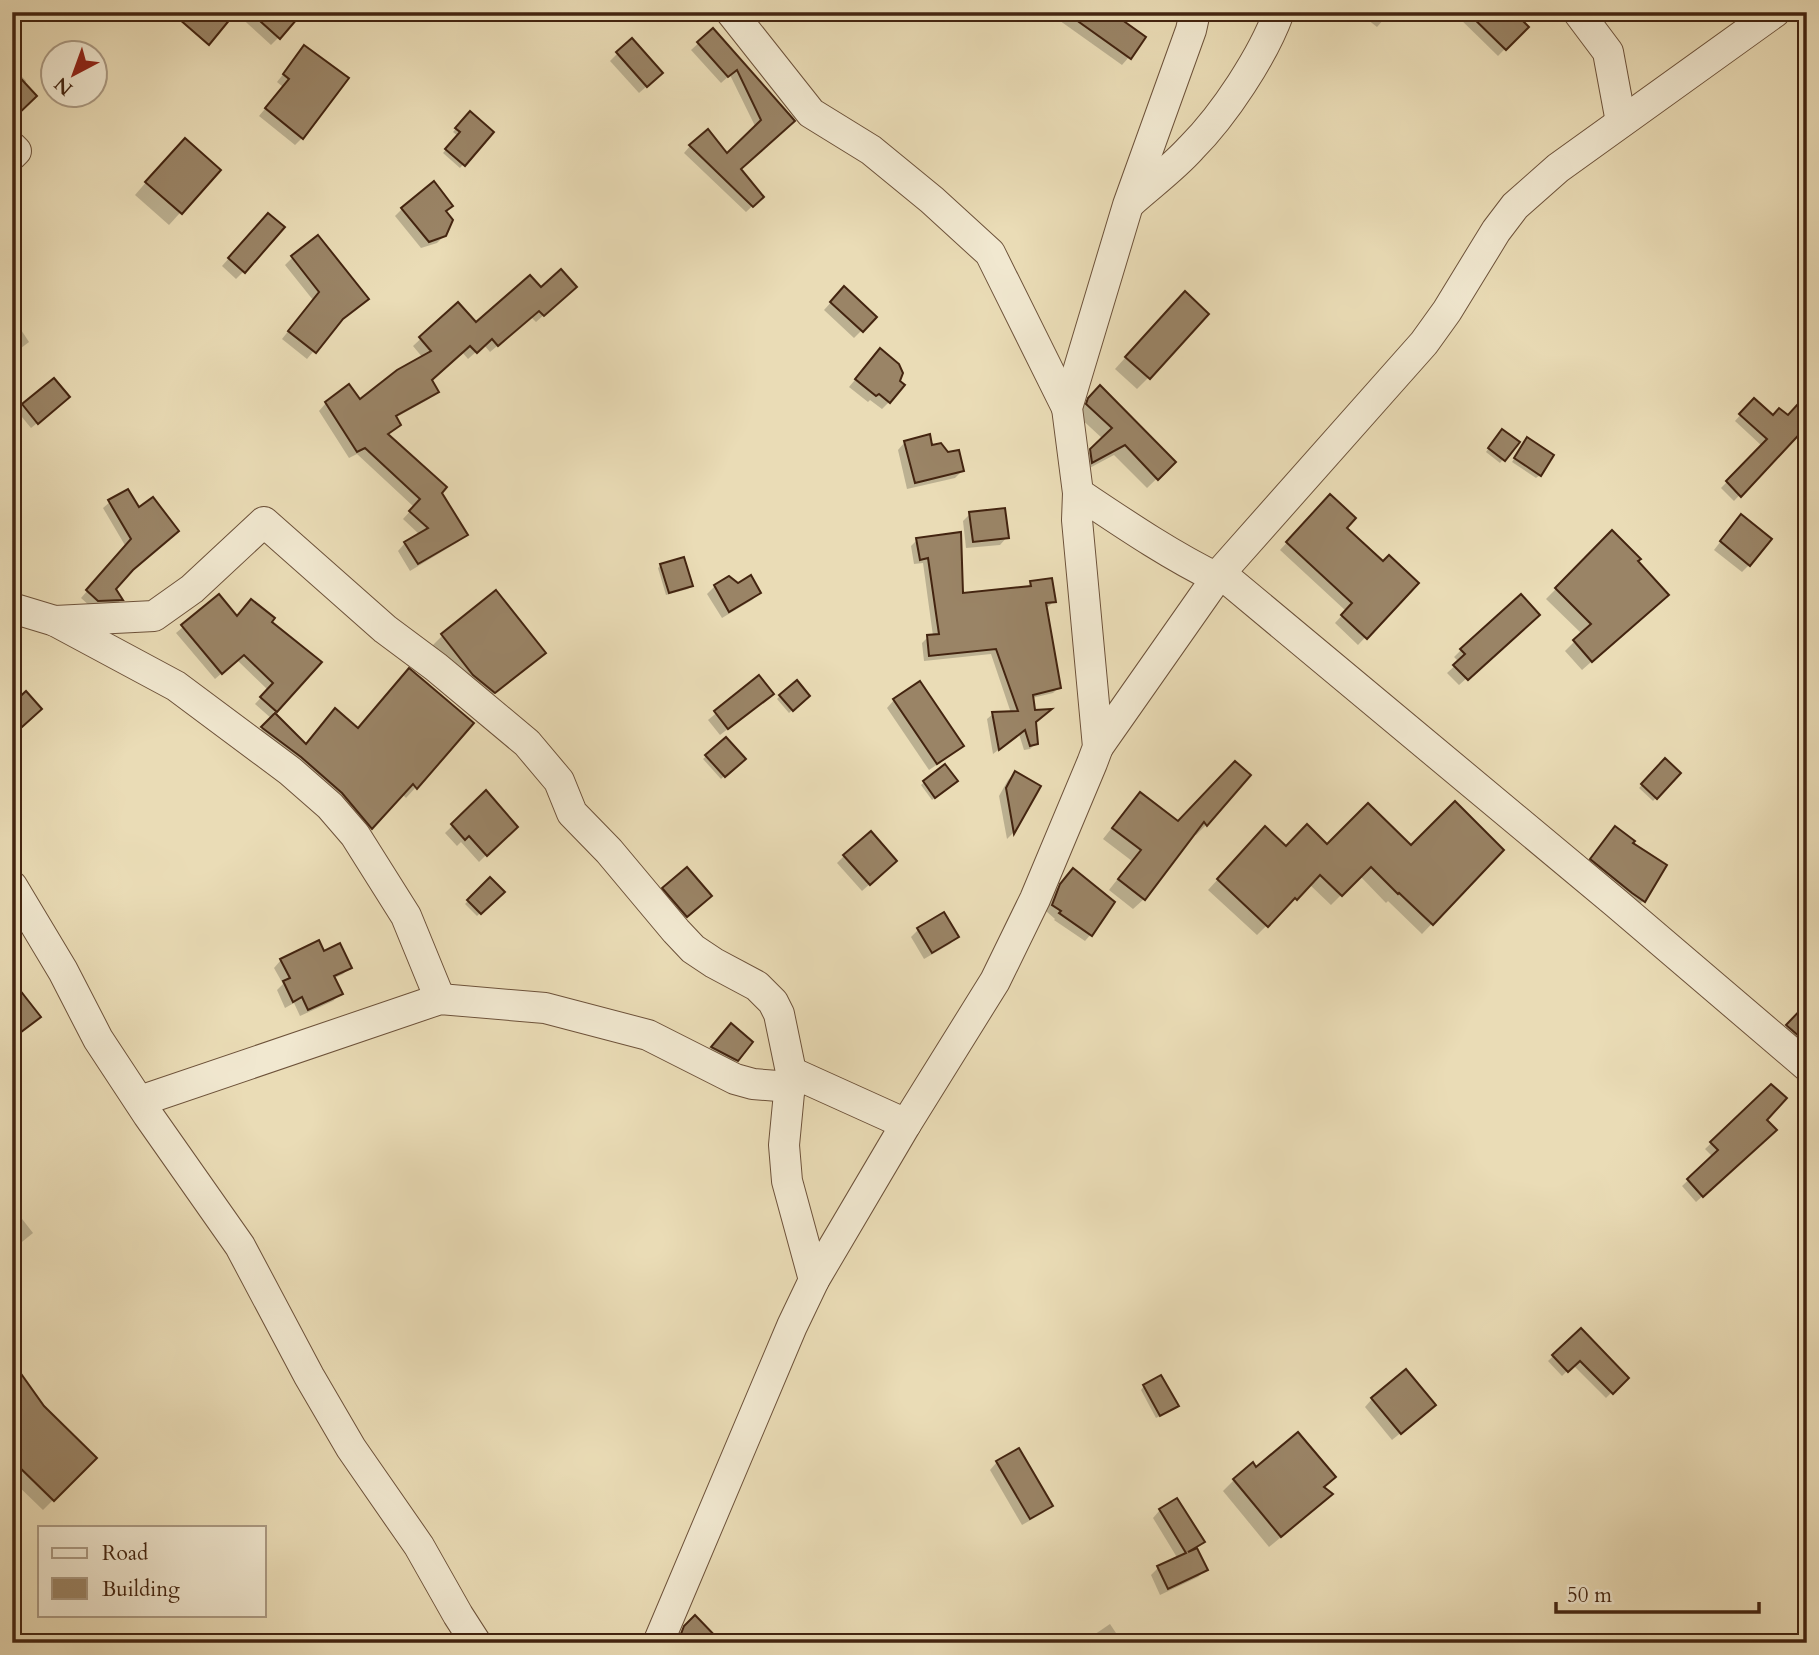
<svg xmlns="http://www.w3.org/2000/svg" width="1819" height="1655" font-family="Cardo,serif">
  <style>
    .shadow { fill: #0003 }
    .building { fill: #9a8466; stroke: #432410; stroke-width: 2 }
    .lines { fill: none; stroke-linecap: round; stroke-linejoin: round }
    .minor-casing { stroke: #6d523a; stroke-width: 32 }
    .minor { stroke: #f1e8d0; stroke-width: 30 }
  </style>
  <rect width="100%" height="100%" fill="#eadcb6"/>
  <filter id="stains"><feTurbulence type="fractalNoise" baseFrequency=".00286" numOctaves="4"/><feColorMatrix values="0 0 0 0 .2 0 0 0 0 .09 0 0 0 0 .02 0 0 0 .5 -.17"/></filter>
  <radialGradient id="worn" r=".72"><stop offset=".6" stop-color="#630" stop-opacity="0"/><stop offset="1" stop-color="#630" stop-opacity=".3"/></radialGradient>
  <g class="shadow">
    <polygon points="238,12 296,12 278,38 271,45 237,14"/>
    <polygon points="1060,12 1108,12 1129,57 1122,65 1056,18"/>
    <polygon points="1358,12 1390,12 1377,27"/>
    <polygon points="1453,12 1512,12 1526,27 1498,56"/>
    <polygon points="713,30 792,121 739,169 762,197 746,212 684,153 690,146 727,155 756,128 730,75 721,83 691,50"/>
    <polygon points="304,48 302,138 295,145 259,116 283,87 277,82"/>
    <polygon points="617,54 654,80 639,93 610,61"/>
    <polygon points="12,66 26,81 12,108"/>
    <polygon points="470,113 492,132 460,168 443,153 458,136 453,132"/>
    <polygon points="173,151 219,170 169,225 135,195"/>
    <polygon points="402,209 445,212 445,235 437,243 421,248 395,216"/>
    <polygon points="261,222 244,271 236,279 222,266"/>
    <polygon points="292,258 366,299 338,322 307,359 282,339 313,300 285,265"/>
    <polygon points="844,288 875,317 854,338 824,310"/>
    <polygon points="541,289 567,294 536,322 531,317 490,352 484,345 468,359 462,352 430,381 437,392 429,399 395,418 399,425 387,435 440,493 465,535 458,542 410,571 398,551 405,543 420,535 403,519 414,507 357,454 349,458 319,411 326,403 360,401 423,358 413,346 458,304 476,324"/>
    <polygon points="1173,305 1148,378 1137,389 1115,369"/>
    <polygon points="12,316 29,342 12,355"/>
    <polygon points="873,358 889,402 882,409 870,400 868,402 849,387"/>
    <polygon points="1090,397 1174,462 1147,488 1114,455 1082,472 1081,461 1103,439 1077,415 1078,411"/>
    <polygon points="1754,400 1773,417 1787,417 1807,423 1734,501 1721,488 1762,446 1735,421"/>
    <polygon points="62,403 31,428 17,411 23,405"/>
    <polygon points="1499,434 1517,442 1500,463 1486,452"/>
    <polygon points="905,442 931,448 963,470 955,478 907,489 898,450"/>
    <polygon points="1524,443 1540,475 1536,478 1512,462"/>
    <polygon points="110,502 139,510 127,574 114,589 121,600 114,606 91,607 81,598 126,547 103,508"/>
    <polygon points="1323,503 1344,528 1383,563 1417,583 1358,645 1335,623 1346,611 1280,550"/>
    <polygon points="970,514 1007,537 1000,545 966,548 963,521"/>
    <polygon points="1734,524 1749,565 1742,572 1714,550"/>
    <polygon points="1612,532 1636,561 1657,604 1582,670 1565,651 1582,634 1546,599"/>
    <polygon points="917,540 961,595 1026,588 1031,583 1054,601 1048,607 1045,607 1059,687 1053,693 1032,698 1036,743 1030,749 1024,750 1019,734 993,754 987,719 993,714 1011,713 991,654 924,661 922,643 928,637 933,636 923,563 914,564 911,546"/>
    <polygon points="661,565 691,586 688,589 666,595 658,568"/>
    <polygon points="729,578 738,585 759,593 752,600 722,618 707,594 715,586"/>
    <polygon points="496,593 544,653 533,664 482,703 431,647 442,636"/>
    <polygon points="218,597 237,618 269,623 320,662 273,713 305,745 325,721 357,729 398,681 416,787 406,798 402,794 360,838 251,739 272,719 255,704 268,690 237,660 215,679 176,633"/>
    <polygon points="1530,622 1459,685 1447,673 1459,662 1454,657 1461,650"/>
    <polygon points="759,678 764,701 720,735 708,720"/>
    <polygon points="780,696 808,696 789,713 777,699"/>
    <polygon points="894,700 961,746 954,753 929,770 887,708"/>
    <polygon points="726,739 743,758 721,779 703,759"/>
    <polygon points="1807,752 1807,770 1798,762"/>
    <polygon points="1665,761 1679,773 1653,801 1639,788"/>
    <polygon points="945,766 953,784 932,800 921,785"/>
    <polygon points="1015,773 1039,786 1013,833 1007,839 999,796 1008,780"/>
    <polygon points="1248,776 1206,825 1196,835 1194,833 1144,899 1133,909 1109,890 1132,861 1103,839 1130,805 1140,795 1178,823"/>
    <polygon points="486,793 516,826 479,862 461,842 457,846 445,833"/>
    <polygon points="1610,834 1630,844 1643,901 1638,906 1586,865"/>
    <polygon points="1255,839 1286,848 1411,847 1502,850 1422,934 1388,901 1386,903 1360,876 1331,905 1309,884 1257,935 1208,890"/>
    <polygon points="844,856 888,868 862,891 837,863"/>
    <polygon points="1066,877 1091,934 1085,941 1054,920 1055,919 1046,911 1054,892"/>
    <polygon points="490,879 502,892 477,916 465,904"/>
    <polygon points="664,889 702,903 679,923 656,896"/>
    <polygon points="918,930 957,937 950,944 924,959 911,937"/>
    <polygon points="323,953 350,967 343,974 333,979 340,994 333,1001 300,1016 294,1003 285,1008 277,990 283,984 274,968 281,960"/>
    <polygon points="12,983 39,1017 13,1038 12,1037"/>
    <polygon points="1807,1005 1807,1056 1780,1034"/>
    <polygon points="724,1033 736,1059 729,1067 705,1055"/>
    <polygon points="1771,1086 1765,1120 1769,1136 1696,1202 1682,1186 1713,1157 1705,1149"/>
    <polygon points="12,1206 33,1233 12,1250"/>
    <polygon points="1581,1330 1626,1378 1606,1398 1573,1365 1562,1376 1548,1361"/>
    <polygon points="12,1364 43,1407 95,1458 43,1510 12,1480"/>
    <polygon points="1144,1386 1174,1409 1156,1418 1141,1390"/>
    <polygon points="1372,1399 1426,1412 1392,1440 1365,1407"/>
    <polygon points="997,1462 1050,1506 1043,1513 1022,1525 990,1470"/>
    <polygon points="1256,1469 1322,1488 1320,1505 1269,1547 1223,1491 1234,1480"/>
    <polygon points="1177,1500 1202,1542 1196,1549 1205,1570 1198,1577 1160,1595 1151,1575 1158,1568 1178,1559 1153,1518 1160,1510"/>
    <polygon points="695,1618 716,1643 675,1642 678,1635"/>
    <polygon points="1110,1624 1120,1639 1117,1642 1082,1643"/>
    <polygon points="869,1638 874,1643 863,1643"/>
  </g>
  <g class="building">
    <polygon points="171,12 236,12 209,45"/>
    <polygon points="250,12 303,12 280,39"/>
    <polygon points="1065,12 1111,12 1146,37 1131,59"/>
    <polygon points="1467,12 1514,12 1529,27 1506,50"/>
    <polygon points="713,28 795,121 741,169 764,197 753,207 689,145 708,129 727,153 761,120 737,70 728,77 697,42"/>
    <polygon points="632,38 663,73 647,87 616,52"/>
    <polygon points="304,45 349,78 303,139 265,108 289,79 283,74"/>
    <polygon points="12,69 37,96 12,120"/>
    <polygon points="470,111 494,132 465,166 445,149 460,132 455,128"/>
    <polygon points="185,138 221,170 182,214 145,182"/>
    <polygon points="434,181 453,206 446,211 453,220 446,236 429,242 401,208"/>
    <polygon points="268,213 285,227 245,273 228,258"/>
    <polygon points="318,235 369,299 343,319 316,353 288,331 319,292 291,256"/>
    <polygon points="561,269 577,287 544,316 539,311 498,346 492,339 477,353 470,346 432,380 439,392 396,416 401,425 388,434 447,487 442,493 468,535 418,564 404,542 428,528 409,511 420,499 365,448 357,452 325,402 349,384 360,399 397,370 431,351 419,337 458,302 476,322 530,275 541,287"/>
    <polygon points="844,286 877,317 863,332 830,302"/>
    <polygon points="1185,291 1209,314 1150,379 1125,357"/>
    <polygon points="880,348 899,364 903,373 900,381 905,385 890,403 879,394 876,396 855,379"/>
    <polygon points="54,378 70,397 38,424 22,404"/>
    <polygon points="1100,385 1176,462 1158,480 1125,445 1092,463 1090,449 1112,428 1086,404 1088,398"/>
    <polygon points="1807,394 1807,426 1741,497 1726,481 1767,439 1739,414 1754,398 1773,415 1779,408 1788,415"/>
    <polygon points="1502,429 1520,442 1505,461 1488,448"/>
    <polygon points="930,434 932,445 941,443 948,452 959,450 964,471 915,483 904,441"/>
    <polygon points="1527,437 1554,455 1541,476 1514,458"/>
    <polygon points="128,489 139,507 153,497 179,531 133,570 116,589 123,600 98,601 86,590 131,539 108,500"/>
    <polygon points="1330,494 1356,518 1347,528 1383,561 1389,555 1419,583 1367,639 1341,615 1352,603 1286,542"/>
    <polygon points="1005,508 1009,538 973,542 969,512"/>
    <polygon points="1741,514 1772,539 1750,566 1720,541"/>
    <polygon points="1612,530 1641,559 1638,561 1669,595 1592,662 1573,640 1591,624 1555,588"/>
    <polygon points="961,532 963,593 1031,586 1030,581 1052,578 1056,602 1046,603 1061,688 1033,695 1035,710 1052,709 1036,722 1038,744 1030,746 1025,730 999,750 992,712 1018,711 996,649 929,656 927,635 939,634 928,558 920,560 916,538"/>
    <polygon points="684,557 693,586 669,593 660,564"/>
    <polygon points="751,575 761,593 729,612 714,585 729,576 738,583"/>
    <polygon points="496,590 546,653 495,693 473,675 441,634"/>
    <polygon points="219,594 237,616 251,599 275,618 272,622 322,662 277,712 260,697 273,683 244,655 222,674 181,625"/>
    <polygon points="1521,594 1540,615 1468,680 1453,665 1465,654 1460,649"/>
    <polygon points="409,668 474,723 417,789 413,784 372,829 342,793 301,757 261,727 275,713 306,744 335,708 358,728"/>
    <polygon points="759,675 774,694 728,729 714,711"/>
    <polygon points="797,680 810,696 793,711 779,695"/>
    <polygon points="920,681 964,746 937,764 893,699"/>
    <polygon points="26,691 42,709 12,736 12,704"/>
    <polygon points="726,737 746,759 725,777 705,755"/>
    <polygon points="1665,758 1681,773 1657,799 1641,784"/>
    <polygon points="1235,761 1251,775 1207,826 1204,822 1145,900 1118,879 1141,850 1112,828 1140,792 1178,821"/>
    <polygon points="945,764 958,781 935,798 923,781"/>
    <polygon points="1015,771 1041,786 1014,834 1006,788"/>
    <polygon points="486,790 518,827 487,856 469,836 465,840 451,824"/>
    <polygon points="1455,801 1504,850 1433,925 1399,893 1398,894 1371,867 1342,896 1320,875 1297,900 1295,898 1268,927 1217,879 1265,826 1286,846 1307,824 1327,844 1368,803 1411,845"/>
    <polygon points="1615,826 1635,841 1633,843 1667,865 1645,902 1632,893 1590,859"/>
    <polygon points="871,831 897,861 870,885 843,855"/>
    <polygon points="687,867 712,896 687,917 662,888"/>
    <polygon points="1073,868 1115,902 1092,936 1059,913 1061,911 1052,905 1060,884"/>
    <polygon points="490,877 505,892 481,914 467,900"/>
    <polygon points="944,912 959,937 932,953 917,928"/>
    <polygon points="319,940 324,951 340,943 352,968 334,976 343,994 308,1010 302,997 293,1002 283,981 290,978 280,959"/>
    <polygon points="12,980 41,1017 21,1032 12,1021"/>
    <polygon points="1807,1003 1807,1043 1786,1025"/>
    <polygon points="731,1023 753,1042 738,1061 711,1047"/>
    <polygon points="1771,1084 1787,1098 1767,1120 1777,1130 1703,1197 1687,1179 1718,1150 1710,1142"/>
    <polygon points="1581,1328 1629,1378 1613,1394 1580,1361 1568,1372 1552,1355"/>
    <polygon points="12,1361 44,1406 97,1458 54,1501 12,1460"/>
    <polygon points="1406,1369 1436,1405 1401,1434 1371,1398"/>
    <polygon points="1161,1375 1179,1406 1160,1416 1143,1385"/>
    <polygon points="1298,1432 1336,1477 1324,1487 1333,1494 1281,1537 1233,1479 1253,1462 1256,1467"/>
    <polygon points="1019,1448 1053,1506 1030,1519 996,1461"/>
    <polygon points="1177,1498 1205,1542 1188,1552 1197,1548 1208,1570 1168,1589 1157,1566 1186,1553 1159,1509"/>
    <polygon points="695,1615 722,1643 689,1643 681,1634 684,1626"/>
  </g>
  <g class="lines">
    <defs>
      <g id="minor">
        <polyline points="731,12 811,113 871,150 932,200 990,253 1067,408"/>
        <polyline points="1578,12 1608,52 1621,122"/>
        <polyline points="12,147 16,151 12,155"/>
        <path d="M1131,202C1151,184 1173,168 1191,148C1224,115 1263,56 1279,12"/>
        <path d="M1078,493C1123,523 1168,554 1217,578"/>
        <polyline points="1220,573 1616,903 1807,1066"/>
        <polyline points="12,608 55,621 176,686 290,771 330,806 355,835 406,916 440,999"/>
        <polyline points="55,621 154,616 192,589 264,522 385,629 436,667 527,743 559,781 572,813 609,851 676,931 693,949 714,963 757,986 773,1002 779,1014 791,1072 784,1145 787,1181 814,1280"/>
        <polyline points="1098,747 1220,573 1424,343 1447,311 1496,231 1515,206 1558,168 1775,12"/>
        <polyline points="12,886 63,971 98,1039 148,1115 240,1246 309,1376 351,1448 419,1546 458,1615 476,1643"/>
        <polyline points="791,1072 906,1124"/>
        <polyline points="140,1101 440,999 545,1008 648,1035 735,1079 753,1084 791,1087"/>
        <polyline points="658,1643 792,1326 814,1280 906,1124 995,981 1035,899 1092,763 1098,747 1077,520 1078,493 1067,408 1128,205 1191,30 1195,12"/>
      </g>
    </defs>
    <use href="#minor" class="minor-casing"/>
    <use href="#minor" class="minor"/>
  </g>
  <rect width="1819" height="1655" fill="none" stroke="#eadcb6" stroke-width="42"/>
  <rect x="14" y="14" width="1791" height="1627" fill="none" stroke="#432410" stroke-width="3.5"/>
  <rect x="21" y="21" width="1777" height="1613" fill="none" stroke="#432410" stroke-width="2"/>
  <rect x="38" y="1526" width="228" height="91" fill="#f1e8d0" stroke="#ab9a83" stroke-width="2"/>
  <rect x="52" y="1548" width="35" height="10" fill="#f1e8d0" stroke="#ab9a83" stroke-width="2"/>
  <text x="102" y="1560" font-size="21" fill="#432410">Road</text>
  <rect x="52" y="1578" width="35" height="21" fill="#9a8466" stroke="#ab9a83" stroke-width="2"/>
  <text x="102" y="1596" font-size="21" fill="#432410">Building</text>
  <g transform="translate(74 74) rotate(221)"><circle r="33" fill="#f1e8d0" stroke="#ab9a83" stroke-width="2"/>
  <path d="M0-5L12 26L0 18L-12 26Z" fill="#8f2418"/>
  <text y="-10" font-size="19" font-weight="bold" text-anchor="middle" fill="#432410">N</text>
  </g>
  <path d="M1556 1602v10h203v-10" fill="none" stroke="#432410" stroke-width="3.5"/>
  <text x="1567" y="1602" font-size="21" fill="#432410" stroke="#f1e8d0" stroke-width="5" paint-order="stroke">50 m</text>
  <rect width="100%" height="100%" filter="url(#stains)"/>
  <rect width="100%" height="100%" fill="url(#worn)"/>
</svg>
